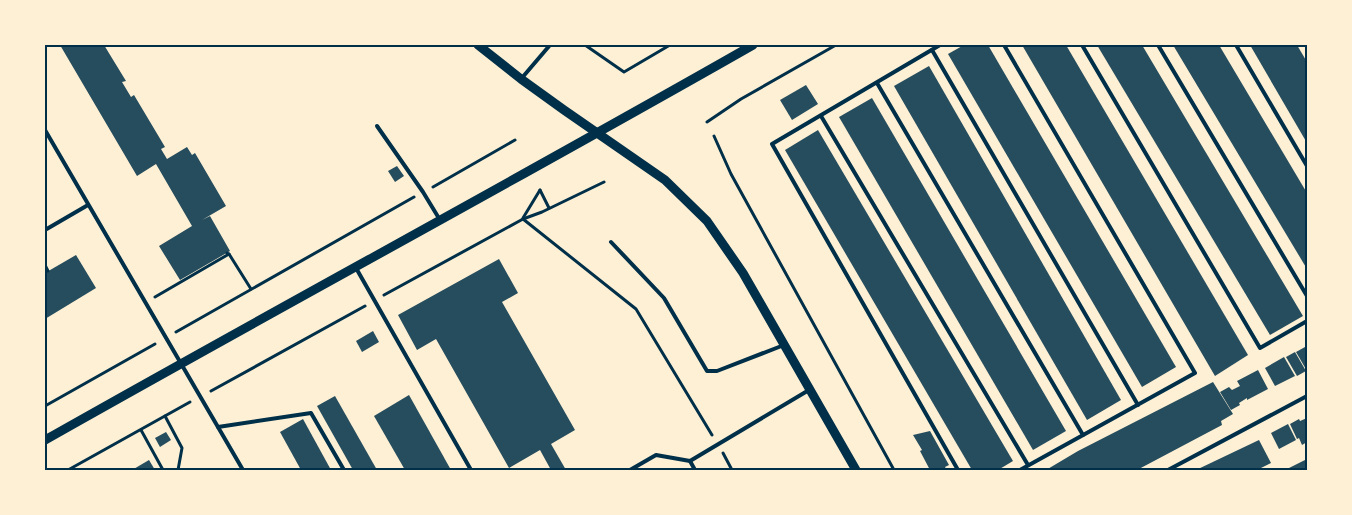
<svg xmlns="http://www.w3.org/2000/svg" width="1352" height="515" font-family="Manrope,sans-serif">
  <style>
    .building { fill: #264d5e }
    .lines { fill: none; stroke-linecap: round; stroke-linejoin: round }
    .path { stroke: #003049; stroke-width: 3 }
    .service { stroke: #003049; stroke-width: 4 }
    .tertiary { stroke: #003049; stroke-width: 9 }
    .neatline { fill: none; stroke: #003049; stroke-width: 2 }
  </style>
  <rect width="100%" height="100%" fill="#fdf0d5"/>
  <g class="building">
    <polygon points="60,45 104,45 126,81 122,82 131,97 134,95 165,147 161,149 167,159 187,147 192,155 195,153 226,206 202,220 210,216 230,251 180,280 159,246 192,226 156,164 137,176"/>
    <polygon points="964,45 988,45 1176,367 1142,387 948,54"/>
    <polygon points="1022,45 1066,45 1248,355 1215,376"/>
    <polygon points="1097,45 1142,45 1303,316 1270,335"/>
    <polygon points="1173,45 1219,45 1307,193 1307,269"/>
    <polygon points="1250,45 1297,45 1307,62 1307,143"/>
    <polygon points="929,66 1121,400 1087,420 894,86"/>
    <polygon points="806,85 818,104 792,120 780,100"/>
    <polygon points="872,98 1066,431 1033,450 839,117"/>
    <polygon points="818,130 1013,461 998,470 972,470 785,150"/>
    <polygon points="397,166 404,176 395,182 388,171"/>
    <polygon points="76,255 96,288 45,319 45,273"/>
    <polygon points="499,259 518,293 502,302 575,430 551,444 566,470 551,470 540,450 509,468 436,339 417,350 398,315"/>
    <polygon points="373,331 379,342 362,352 356,341"/>
    <polygon points="1305,347 1307,350 1307,371 1296,352"/>
    <polygon points="1295,352 1306,371 1297,376 1286,357"/>
    <polygon points="1284,357 1295,376 1275,386 1265,368"/>
    <polygon points="1258,370 1268,389 1247,400 1247,398 1239,403 1240,405 1231,410 1220,392 1229,387 1232,390 1240,386 1237,381"/>
    <polygon points="1213,382 1233,414 1221,421 1222,425 1137,470 1046,470 1078,451"/>
    <polygon points="409,395 451,470 405,470 374,416"/>
    <polygon points="335,396 377,470 353,470 317,406"/>
    <polygon points="1307,418 1307,442 1302,445 1299,438 1297,439 1290,424 1299,419 1300,421"/>
    <polygon points="303,419 331,470 301,470 280,432"/>
    <polygon points="1288,424 1296,440 1279,449 1271,433"/>
    <polygon points="930,431 949,465 945,467 947,470 930,470 920,451 922,450 913,435"/>
    <polygon points="166,432 171,440 160,447 155,438"/>
    <polygon points="1259,440 1271,463 1257,470 1196,470"/>
    <polygon points="1307,459 1307,470 1285,470"/>
    <polygon points="149,460 155,470 132,470"/>
  </g>
  <g class="lines">
    <g class="path">
      <polyline points="585,45 624,72 670,45"/>
      <polyline points="707,122 741,99 836,45"/>
      <polyline points="714,136 731,174 894,470"/>
      <polyline points="433,187 515,140"/>
      <polyline points="540,190 549,208"/>
      <polyline points="523,218 540,190"/>
      <polyline points="523,219 636,309 712,435"/>
      <polyline points="227,253 229,254 251,289"/>
      <polyline points="45,265 48,271"/>
      <polyline points="384,295 523,219 542,212 604,182"/>
      <polyline points="155,297 229,254"/>
      <polyline points="176,332 414,197"/>
      <polyline points="211,391 365,306"/>
      <polyline points="45,406 155,344"/>
      <polyline points="165,416 182,448 178,470"/>
      <polyline points="141,430 163,470"/>
      <polyline points="723,453 732,470"/>
      <polyline points="68,470 190,402"/>
    </g>
    <g class="service">
      <polyline points="940,45 772,144 958,470"/>
      <polyline points="1004,45 1195,373 1020,470"/>
      <polyline points="1082,45 1260,348 1307,321"/>
      <polyline points="1158,45 1307,296"/>
      <polyline points="1236,45 1307,166"/>
      <polyline points="932,50 1138,405"/>
      <polyline points="521,79 550,45"/>
      <polyline points="877,83 1083,435"/>
      <polyline points="821,116 1028,465"/>
      <polyline points="377,126 423,192 440,220"/>
      <polyline points="45,130 243,470"/>
      <polyline points="45,230 88,205"/>
      <polyline points="611,242 664,298 707,371 717,371 784,345"/>
      <polyline points="356,268 471,470"/>
      <polyline points="218,427 311,413 344,470"/>
      <polyline points="690,461 695,470"/>
      <polyline points="630,470 656,455 690,461 809,390"/>
      <polyline points="1168,470 1307,396"/>
    </g>
    <g class="tertiary">
      <polyline points="478,45 521,79 564,110 665,180 707,221 743,273 856,470"/>
      <path d="M45,440C280,307 518,179 753,45"/>
    </g>
  </g>
  <rect width="1352" height="515" fill="none" stroke="#fdf0d5" stroke-width="92"/>
  <rect x="46" y="46" width="1260" height="423" class="neatline"/>
</svg>
